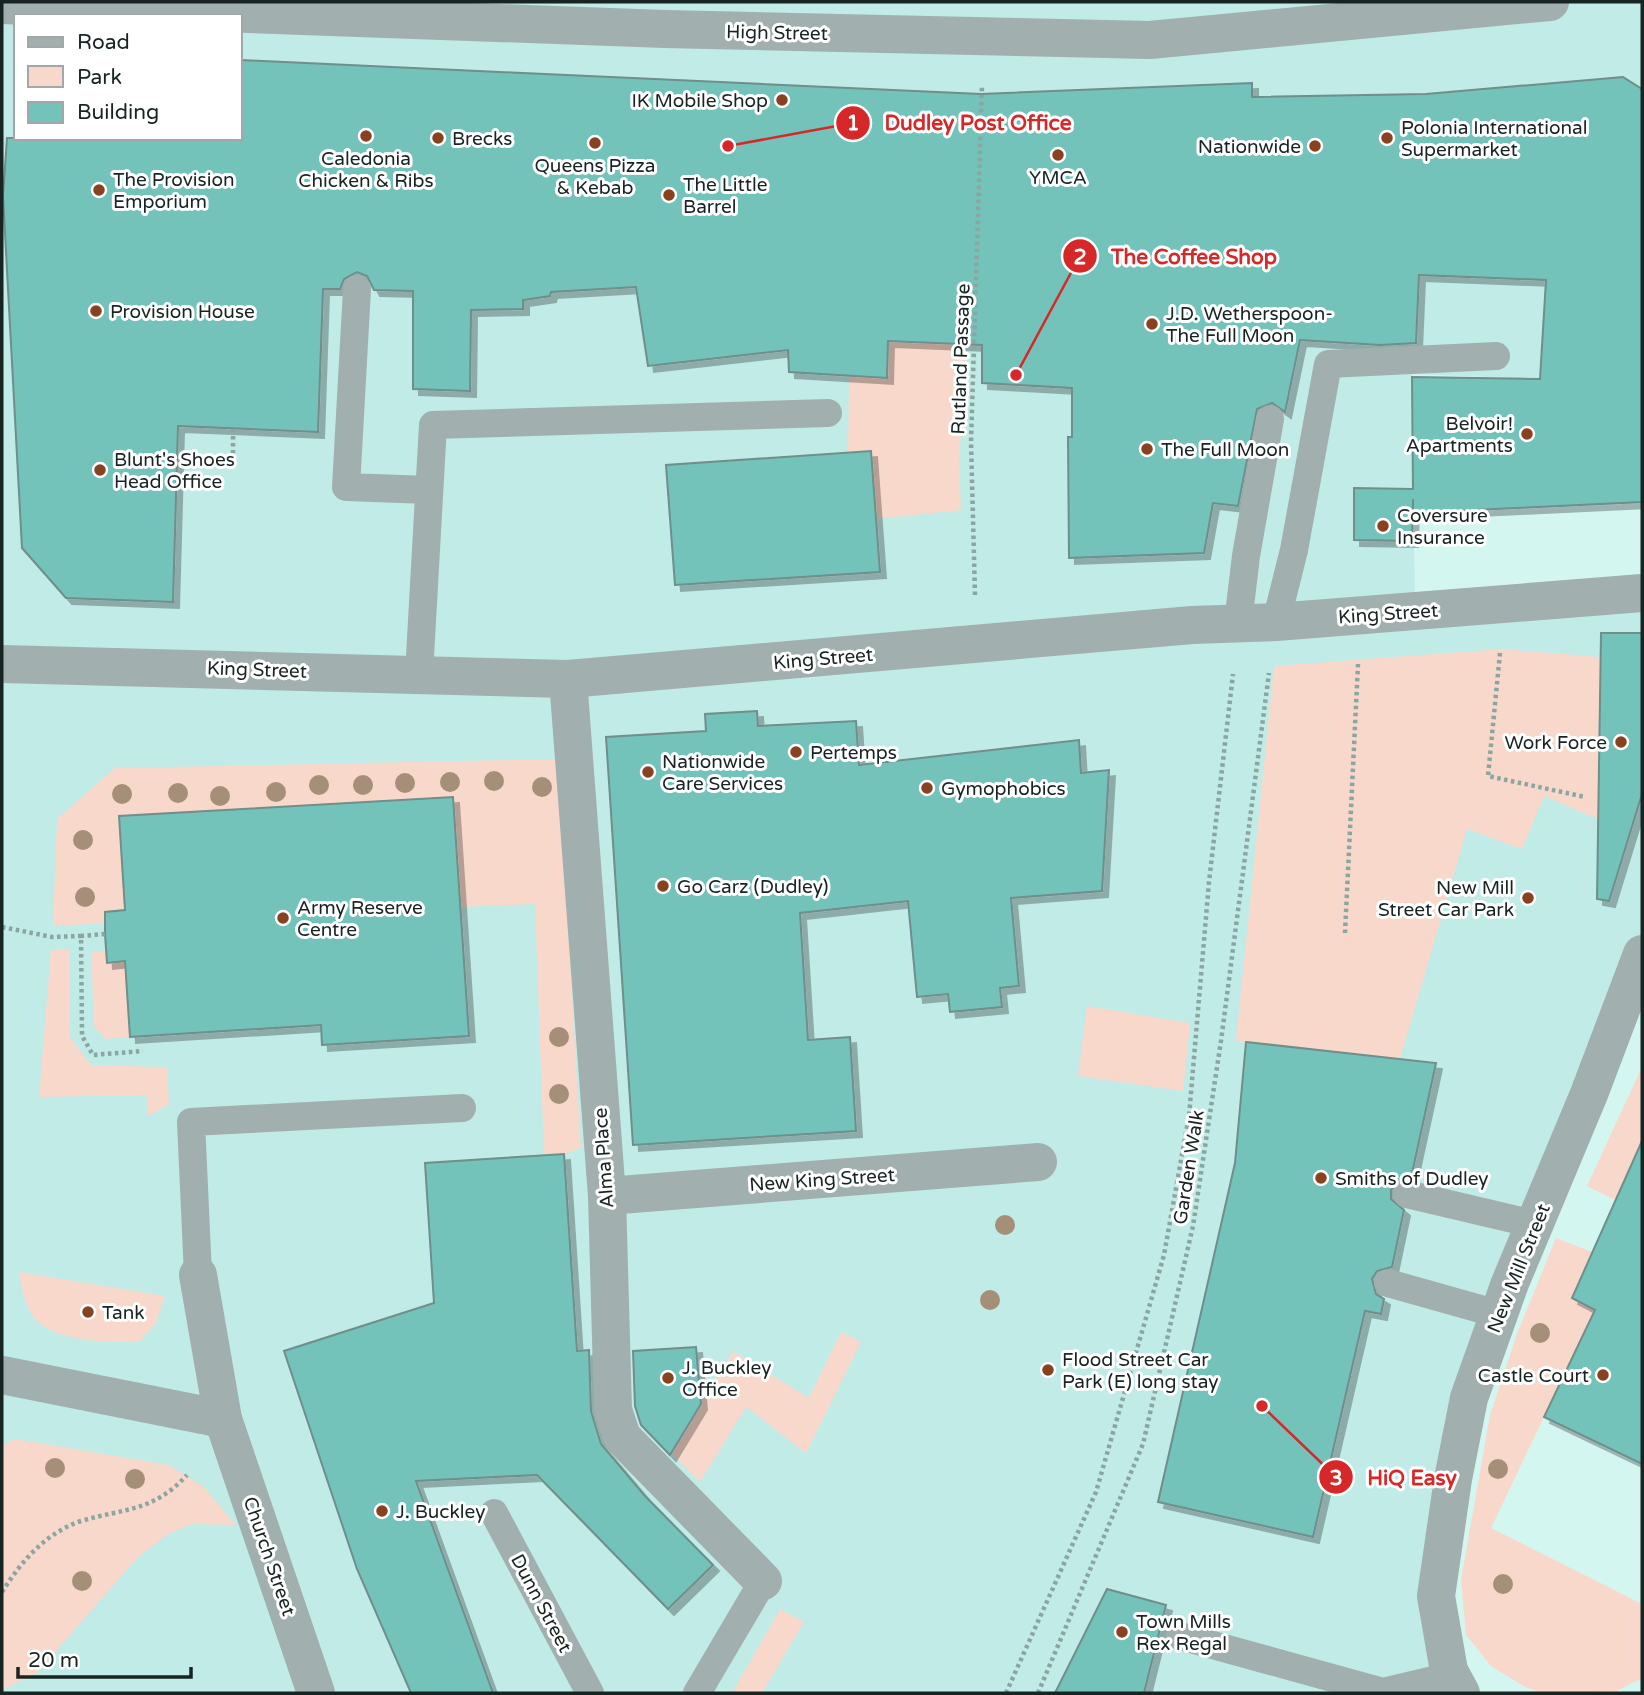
<svg xmlns="http://www.w3.org/2000/svg" width="1644" height="1695" font-family="'Varela Round',sans-serif">
  <style>
    .built { fill: #c0ebe6; fill-rule: evenodd }
    .green { fill: #f8d8cb }
    .building { fill: #73c3bb; stroke: #6f8e8a; stroke-width: 2; filter: url(#shadow) }
    .lines { fill: none; stroke-linecap: round; stroke-linejoin: round }
    .path { stroke: #8ba5a1; stroke-width: 4.5; stroke-dasharray: 3.5 3.5; stroke-linecap: butt }
    .service { stroke: #a1afae; stroke-width: 28 }
    .minor { stroke: #a1afae; stroke-width: 38 }
    .tertiary { stroke: #a1afae; stroke-width: 38 }
    .tree { fill: #a68f78 }
    .poi-dot { fill: #89421f; stroke: #fff; stroke-width: 2.5 }
    .labels { text-anchor: middle; stroke-width: 6; stroke-linejoin: round; paint-order: stroke }
    .street-label { font-size: 19px; fill: #172422; stroke: #fff }
    .poi-label { font-size: 19px; fill: #172422; stroke: #fff; text-anchor: start }
    .leader { fill: none; stroke: #d62828; stroke-width: 2.5 }
    .callout-dot { fill: #d62828; stroke: #fff; stroke-width: 2.5 }
    .mark-label { font-size: 21px; text-anchor: middle; font-weight: bold; fill: #fff }
    .callout-label { font-size: 21px; text-anchor: middle; font-weight: bold; fill: #d62828; stroke: #fff; stroke-width: 6; stroke-linejoin: round; paint-order: stroke }
  </style>
  <defs>
    <filter id="shadow"><feDropShadow dx="6" dy="6" stdDeviation="0" flood-color="#0004"/></filter>
  </defs>
  <rect width="100%" height="100%" fill="#d4f6f1"/>
  <path class="built" d="M2,2H1642V307L1544,306L1540,379L1412,374L1415,611L1642,593V954L1469,1398L1441,1693H2ZM16,16H240V138H16Z"/>
  <g class="green">
    <polygon points="888,342 966,344 959,464 961,510 876,519 871,451 848,452 849,375"/>
    <polygon points="1501,649 1600,657 1598,819 1544,796 1522,849 1467,829 1400,1059 1236,1041 1274,666"/>
    <polygon points="558,759 581,1148 564,1154 544,1156 535,904 460,907 453,797 120,816 125,910 104,912 105,923 53,926 57,819 115,768"/>
    <polygon points="51,949 70,950 69,1036 91,1065 167,1067 169,1104 148,1116 148,1095 39,1097"/>
    <polygon points="106,951 108,963 125,961 130,1037 105,1039 94,1026 91,952"/>
    <polygon points="1087,1006 1190,1023 1183,1091 1078,1076"/>
    <polygon points="1642,1067 1642,1139 1615,1200 1587,1186"/>
    <polygon points="1556,1238 1592,1252 1573,1298 1595,1310 1491,1528 1642,1604 1642,1678 1617,1691 1543,1693 1525,1687 1491,1666 1466,1635 1461,1580 1490,1415 1517,1334"/>
    <path d="M19,1272L165,1296L156,1323L140,1341C113,1344 61,1341 39,1323C25,1311 22,1289 19,1272Z"/>
    <polygon points="841,1332 861,1342 806,1453 746,1407 700,1482 671,1453 733,1351 809,1398"/>
    <polygon points="15,1439 169,1465 204,1487 236,1525 192,1524 168,1534 137,1558 37,1673 2,1690 2,1445"/>
    <polygon points="780,1609 804,1622 762,1693 732,1693"/>
  </g>
  <g class="building">
    <polygon points="240,60 981,94 1252,83 1252,97 1426,94 1623,77 1642,89 1642,502 1413,513 1413,499 1412,541 1354,540 1354,488 1413,489 1412,377 1540,379 1546,280 1419,275 1416,343 1380,345 1300,340 1285,412 1272,403 1257,409 1238,506 1213,503 1204,553 1069,558 1068,437 1072,437 1072,388 982,383 982,345 888,341 887,378 789,372 788,350 648,366 636,287 551,292 550,296 523,300 523,309 471,310 470,391 413,389 413,291 374,290 367,276 357,272 344,279 340,289 323,289 318,432 178,426 173,602 66,598 22,548 3,196 7,138 240,138"/>
    <polygon points="871,451 880,572 675,585 666,465"/>
    <polygon points="1601,633 1642,633 1642,794 1609,901 1597,899"/>
    <polygon points="757,711 758,726 856,721 859,765 1079,740 1081,773 1109,770 1102,891 1011,898 1019,986 1000,988 1002,1007 950,1012 948,994 917,997 908,901 800,913 808,1040 850,1037 856,1131 633,1145 606,737 706,731 705,714"/>
    <polygon points="453,797 469,1036 322,1045 321,1025 130,1037 125,961 107,963 105,934 105,912 125,910 119,816"/>
    <polygon points="1246,1042 1436,1063 1411,1178 1402,1178 1391,1190 1391,1199 1404,1210 1392,1267 1377,1271 1372,1279 1376,1294 1384,1299 1381,1314 1365,1311 1313,1537 1158,1502 1235,1163"/>
    <polygon points="1642,1141 1642,1464 1544,1417 1595,1310 1572,1298"/>
    <polygon points="564,1154 577,1351 589,1350 591,1411 601,1444 645,1496 713,1565 668,1609 537,1475 416,1481 493,1693 411,1693 357,1569 284,1351 434,1303 425,1163"/>
    <polygon points="696,1347 701,1404 670,1455 641,1425 635,1406 633,1351"/>
    <polygon points="1107,1589 1166,1605 1144,1693 1055,1693"/>
  </g>
  <g class="lines">
    <g class="path">
      <polyline points="233,429 233,466"/>
      <polyline points="975,595 971,442 982,86"/>
      <polyline points="1500,653 1488,776 1585,797"/>
      <polyline points="2,927 52,937 81,936"/>
      <polyline points="1345,933 1358,664"/>
      <polyline points="105,934 81,936 82,1036 93,1055 143,1051"/>
      <path d="M2,1592C21,1562 45,1533 81,1521C125,1508 153,1512 187,1475"/>
      <polyline points="1006,1693 1096,1492 1164,1255 1189,1116 1209,882 1233,674"/>
      <polyline points="1038,1693 1143,1444 1193,1226 1221,1041 1269,673"/>
    </g>
    <g class="service">
      <polyline points="357,289 346,487 429,490"/>
      <polyline points="1276,622 1294,550 1328,364 1496,356"/>
      <polyline points="1238,623 1246,556 1270,419"/>
      <polyline points="419,674 433,425 828,413"/>
      <polyline points="1407,1194 1534,1224"/>
      <polyline points="198,1275 191,1122 462,1108"/>
      <polyline points="1388,1283 1498,1314"/>
      <polyline points="494,1513 590,1693"/>
      <polyline points="1180,1636 1383,1692 1451,1676"/>
      <polyline points="697,1693 763,1581"/>
    </g>
    <g class="minor">
      <polyline points="568,679 607,1196 613,1410 622,1437 763,1581"/>
      <polyline points="607,1196 1038,1162"/>
      <polyline points="198,1275 223,1419 316,1693"/>
      <polyline points="2,1375 223,1419"/>
    </g>
    <g class="tertiary">
      <polyline points="2,5 665,29 1150,40 1550,2"/>
      <polyline points="2,664 568,679 1192,625 1276,622 1642,593"/>
      <polyline points="1461,1693 1449,1671 1436,1596 1453,1479 1469,1398 1510,1283 1589,1094 1642,954"/>
    </g>
  </g>
  <g class="tree">
    <circle cx="494" cy="781" r="10"/>
    <circle cx="450" cy="782" r="10"/>
    <circle cx="405" cy="783" r="10"/>
    <circle cx="319" cy="785" r="10"/>
    <circle cx="363" cy="785" r="10"/>
    <circle cx="542" cy="787" r="10"/>
    <circle cx="276" cy="792" r="10"/>
    <circle cx="178" cy="793" r="10"/>
    <circle cx="122" cy="794" r="10"/>
    <circle cx="220" cy="796" r="10"/>
    <circle cx="83" cy="840" r="10"/>
    <circle cx="85" cy="897" r="10"/>
    <circle cx="559" cy="1037" r="10"/>
    <circle cx="559" cy="1094" r="10"/>
    <circle cx="1005" cy="1225" r="10"/>
    <circle cx="990" cy="1300" r="10"/>
    <circle cx="1540" cy="1333" r="10"/>
    <circle cx="55" cy="1468" r="10"/>
    <circle cx="1498" cy="1469" r="10"/>
    <circle cx="135" cy="1479" r="10"/>
    <circle cx="82" cy="1581" r="10"/>
    <circle cx="1503" cy="1584" r="10"/>
  </g>
  <g class="poi-dot">
    <circle cx="782" cy="100" r="7"/>
    <circle cx="366" cy="136" r="7"/>
    <circle cx="438" cy="138" r="7"/>
    <circle cx="1387" cy="138" r="7"/>
    <circle cx="595" cy="143" r="7"/>
    <circle cx="1315" cy="146" r="7"/>
    <circle cx="1058" cy="155" r="7"/>
    <circle cx="99" cy="190" r="7"/>
    <circle cx="669" cy="195" r="7"/>
    <circle cx="96" cy="311" r="7"/>
    <circle cx="1152" cy="324" r="7"/>
    <circle cx="1527" cy="434" r="7"/>
    <circle cx="1147" cy="449" r="7"/>
    <circle cx="100" cy="470" r="7"/>
    <circle cx="1383" cy="526" r="7"/>
    <circle cx="1621" cy="742" r="7"/>
    <circle cx="796" cy="752" r="7"/>
    <circle cx="648" cy="772" r="7"/>
    <circle cx="927" cy="788" r="7"/>
    <circle cx="663" cy="886" r="7"/>
    <circle cx="1528" cy="898" r="7"/>
    <circle cx="283" cy="918" r="7"/>
    <circle cx="1321" cy="1178" r="7"/>
    <circle cx="88" cy="1312" r="7"/>
    <circle cx="1048" cy="1370" r="7"/>
    <circle cx="1603" cy="1375" r="7"/>
    <circle cx="668" cy="1378" r="7"/>
    <circle cx="382" cy="1511" r="7"/>
    <circle cx="1122" cy="1632" r="7"/>
  </g>
  <g class="labels">
    <g class="street-label">
      <text transform="translate(777 32) rotate(1)" y="7">High Street</text>
      <text transform="translate(960 359) rotate(-88)" y="7">Rutland Passage</text>
      <text transform="translate(1388 613) rotate(-4)" y="7">King Street</text>
      <text transform="translate(823 658) rotate(-5)" y="7">King Street</text>
      <text transform="translate(257 669) rotate(2)" y="7">King Street</text>
      <text transform="translate(603 1158) rotate(-94)" y="7">Alma Place</text>
      <text transform="translate(1188 1167) rotate(-81)" y="7">Garden Walk</text>
      <text transform="translate(822 1179) rotate(-4)" y="7">New King Street</text>
      <text transform="translate(1518 1268) rotate(-68)" y="7">New Mill Street</text>
      <text transform="translate(270 1556) rotate(71)" y="7">Church Street</text>
      <text transform="translate(542 1603) rotate(62)" y="7">Dunn Street</text>
    </g>
    <g class="poi-label">
      <text x="768" y="107" text-anchor="end">IK Mobile Shop</text>
      <text x="1401" y="134">Polonia International<tspan x="1401" dy="22">Supermarket</tspan></text>
      <text x="452" y="145">Brecks</text>
      <text x="1301" y="153" text-anchor="end">Nationwide</text>
      <text x="366" y="165" text-anchor="middle">Caledonia<tspan x="366" dy="22">Chicken &amp; Ribs</tspan></text>
      <text x="595" y="172" text-anchor="middle">Queens Pizza<tspan x="595" dy="22">&amp; Kebab</tspan></text>
      <text x="1058" y="184" text-anchor="middle">YMCA</text>
      <text x="113" y="186">The Provision<tspan x="113" dy="22">Emporium</tspan></text>
      <text x="683" y="191">The Little<tspan x="683" dy="22">Barrel</tspan></text>
      <text x="110" y="318">Provision House</text>
      <text x="1166" y="320">J.D. Wetherspoon-<tspan x="1166" dy="22">The Full Moon</tspan></text>
      <text x="1513" y="430" text-anchor="end">Belvoir!<tspan x="1513" dy="22">Apartments</tspan></text>
      <text x="1161" y="456">The Full Moon</text>
      <text x="114" y="466">Blunt's Shoes<tspan x="114" dy="22">Head Office</tspan></text>
      <text x="1397" y="522">Coversure<tspan x="1397" dy="22">Insurance</tspan></text>
      <text x="1607" y="749" text-anchor="end">Work Force</text>
      <text x="810" y="759">Pertemps</text>
      <text x="662" y="768">Nationwide<tspan x="662" dy="22">Care Services</tspan></text>
      <text x="941" y="795">Gymophobics</text>
      <text x="677" y="893">Go Carz (Dudley)</text>
      <text x="1514" y="894" text-anchor="end">New Mill<tspan x="1514" dy="22">Street Car Park</tspan></text>
      <text x="297" y="914">Army Reserve<tspan x="297" dy="22">Centre</tspan></text>
      <text x="1335" y="1185">Smiths of Dudley</text>
      <text x="102" y="1319">Tank</text>
      <text x="1062" y="1366">Flood Street Car<tspan x="1062" dy="22">Park (E) long stay</tspan></text>
      <text x="682" y="1374">J. Buckley<tspan x="682" dy="22">Office</tspan></text>
      <text x="1589" y="1382" text-anchor="end">Castle Court</text>
      <text x="396" y="1518">J. Buckley</text>
      <text x="1136" y="1628">Town Mills<tspan x="1136" dy="22">Rex Regal</tspan></text>
    </g>
  </g>
  <path class="leader" d="M728 146L853 123M1016 375L1080 256M1262 1406L1336 1477"/>
  <g class="callout-dot">
    <circle cx="728" cy="146" r="7"/>
    <circle cx="1016" cy="375" r="7"/>
    <circle cx="1262" cy="1406" r="7"/>
    <circle cx="853" cy="123" r="18"/>
    <circle cx="1080" cy="256" r="18"/>
    <circle cx="1336" cy="1477" r="18"/>
  </g>
  <g class="mark-label">
    <text x="853" y="130">1</text>
    <text x="1080" y="264">2</text>
    <text x="1336" y="1485">3</text>
  </g>
  <g class="callout-label">
    <text x="978" y="130">Dudley Post Office</text>
    <text x="1194" y="264">The Coffee Shop</text>
    <text x="1412" y="1485">HiQ Easy</text>
  </g>
  <rect width="1644" height="1695" fill="none" stroke="#172422" stroke-width="7"/>
  <rect x="14" y="14" width="228" height="126" fill="#ffffff" stroke="#a2a7a7" stroke-width="2"/>
  <rect x="28" y="37" width="35" height="10" fill="#a1afae" stroke="#a2a7a7" stroke-width="2"/>
  <text x="77" y="49" font-size="21" fill="#172422">Road</text>
  <rect x="28" y="66" width="35" height="21" fill="#f8d8cb" stroke="#a2a7a7" stroke-width="2"/>
  <text x="77" y="84" font-size="21" fill="#172422">Park</text>
  <rect x="28" y="102" width="35" height="21" fill="#73c3bb" stroke="#a2a7a7" stroke-width="2"/>
  <text x="77" y="119" font-size="21" fill="#172422">Building</text>
  <path d="M18 1667v10h173v-10" fill="none" stroke="#172422" stroke-width="3.5"/>
  <text x="28" y="1667" font-size="21" fill="#172422" stroke="#ffffff" stroke-width="5" paint-order="stroke">20 m</text>
</svg>
